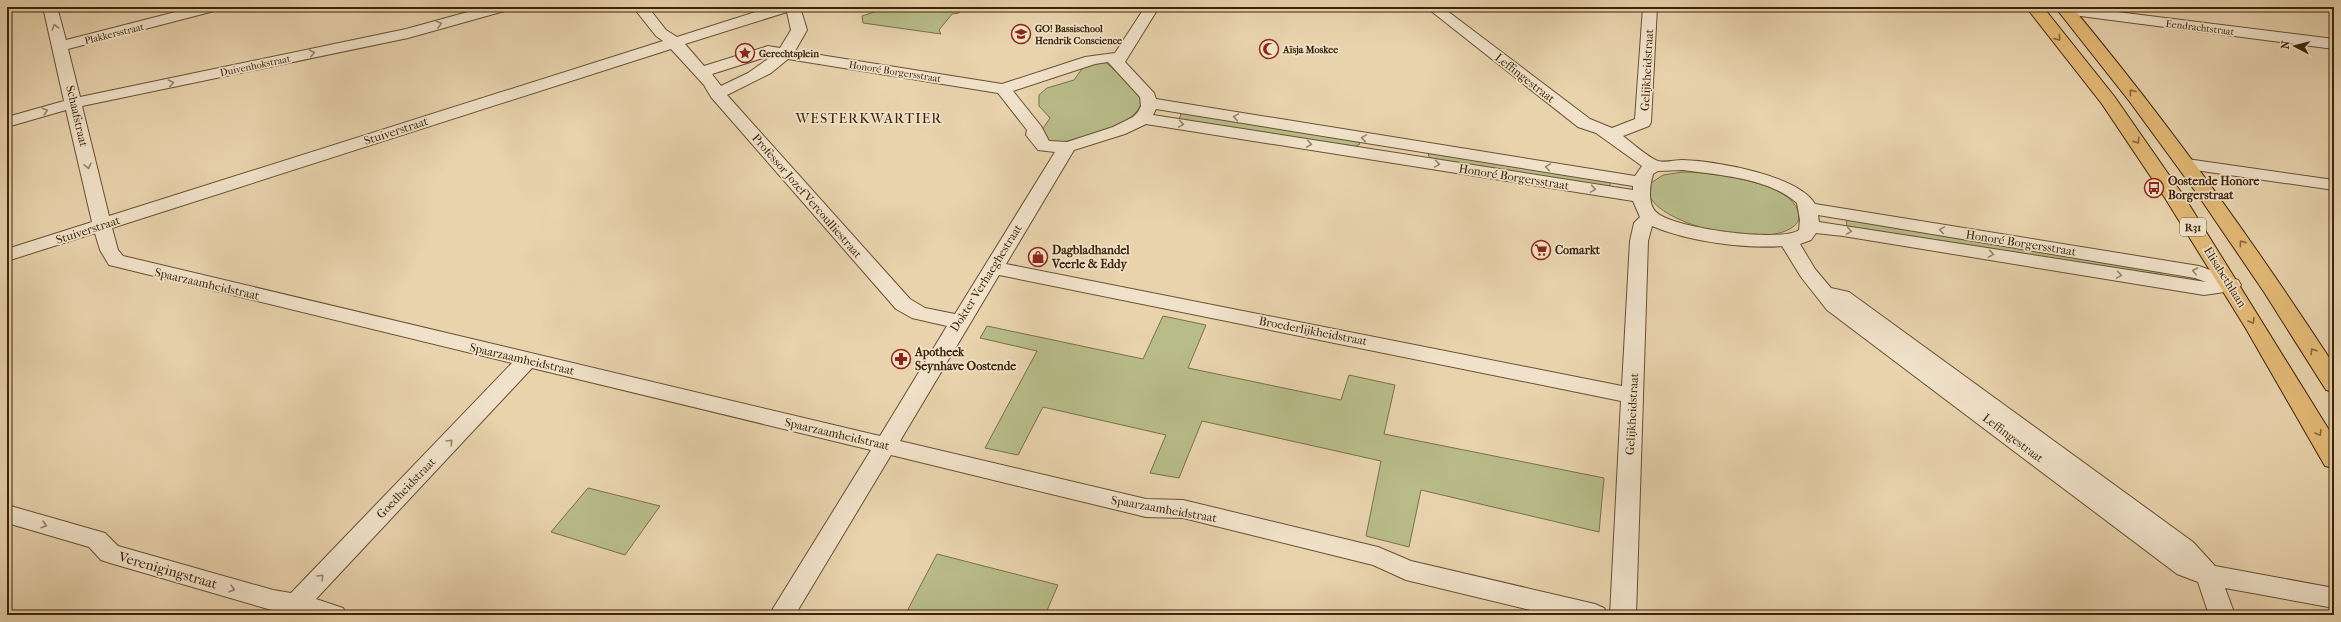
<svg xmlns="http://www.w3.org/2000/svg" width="2341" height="622" font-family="'IM FELL French Canon',serif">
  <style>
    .green { fill: #b8bc89; stroke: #7a7049 }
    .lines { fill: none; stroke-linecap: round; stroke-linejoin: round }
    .street-casing { stroke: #685032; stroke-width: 2 }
    .primary-casing { stroke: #3d2409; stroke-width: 2 }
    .street { fill: #f0e2ca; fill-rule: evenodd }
    .primary { fill: #e4ba76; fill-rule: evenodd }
    .oneway { stroke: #96836a }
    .oneway2 { stroke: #88683a }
    .labels { text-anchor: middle; stroke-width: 3.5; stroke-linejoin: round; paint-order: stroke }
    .far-street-label { font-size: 10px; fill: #3d2409; stroke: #f0e2ca }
    .far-poi-label { font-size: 10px; font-weight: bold; fill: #3d2409; stroke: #f0e2ca; text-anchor: start }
    .shield { fill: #f0e2ca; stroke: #735d43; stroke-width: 1 }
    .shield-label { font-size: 11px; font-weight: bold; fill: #3d2409 }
    .street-label { font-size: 12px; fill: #3d2409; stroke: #f0e2ca }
    .poi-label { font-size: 12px; font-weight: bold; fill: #3d2409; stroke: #f0e2ca; text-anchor: start }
    .quarter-label { font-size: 14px; letter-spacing: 1px; fill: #3d2409; stroke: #f0e2ca }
    .near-street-label { font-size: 14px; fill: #3d2409; stroke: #f0e2ca }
  </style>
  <rect width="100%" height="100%" fill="#e8d3ad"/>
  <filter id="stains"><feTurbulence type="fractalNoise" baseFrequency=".005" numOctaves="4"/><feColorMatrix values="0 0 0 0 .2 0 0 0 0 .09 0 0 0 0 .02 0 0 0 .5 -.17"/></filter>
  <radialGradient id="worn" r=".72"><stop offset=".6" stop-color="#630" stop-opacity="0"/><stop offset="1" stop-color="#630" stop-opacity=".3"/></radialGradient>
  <g class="green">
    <polygon points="890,7 964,7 959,13 952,14 939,30 941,34 863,23 862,16"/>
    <path d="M1103,60L1127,81L1142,99C1140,127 1080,137 1057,144L1050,142L1040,133L1050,118L1039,106V95L1047,88L1074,80L1084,66Z"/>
    <polygon points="1182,112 1357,141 1360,144 1354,147 1179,119"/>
    <polygon points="1431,153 1610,181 1610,188 1431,159 1428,155"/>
    <path d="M1683,172C1707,172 1808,182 1798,222C1776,252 1666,228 1650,197C1648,194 1648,189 1648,185L1663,175Z"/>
    <polygon points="1846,219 2160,271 2162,275 1847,227"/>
    <polygon points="1163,316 1206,325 1188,368 1341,400 1349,375 1395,385 1384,434 1604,478 1599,532 1421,490 1409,547 1366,536 1381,461 1202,421 1179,478 1150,473 1166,435 1043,407 1018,455 985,448 1037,351 980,338 987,326 1143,359"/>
    <polygon points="588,488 660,506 625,555 551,532"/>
    <polygon points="937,554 1058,585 1045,615 905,615"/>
  </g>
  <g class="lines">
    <defs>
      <g id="street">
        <path d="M43,7H57L66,40L195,7H220L218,10L68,49L80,97L406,29L486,7H510L508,10L408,38L82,106L109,216L663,41L656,36L633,7H648L666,30L677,37L771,7H800L807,30L795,51L1002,84L1085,57L1115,53L1145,7H1159L1125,62L1154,93L1156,99L1635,176L1642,166L1596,133L1578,127L1426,7H1442L1590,119L1612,128L1635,119L1643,7H1657L1651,122L1649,126L1623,136C1631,142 1649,158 1658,161C1665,163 1675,160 1682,160C1715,161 1798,175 1815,204L2199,266L2238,280L2241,285L2238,290L2204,295L1843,236L1816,233L1811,240L1800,244L1815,269L1831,288L1849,292L2193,542L2215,566L2334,588V608L2225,588L2235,615H2209L2198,582L2177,574L1827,310L1801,277L1782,246C1744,249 1687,241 1652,226L1648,241L1636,615H1610L1621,401L999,275L900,441L1146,499L1183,500L1378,547L1411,561L1595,604L1604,608L1608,615H1551L1406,580L1373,565L1183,518L1146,517L891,455L795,615H769L871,450L532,368L316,599L343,608L347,615H272L275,611L110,563L101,560L89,547L7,523V505L105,533L118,546L273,590L291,593L512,363L109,265L100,250L95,233L7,261V249L92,222L66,110L7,127V117L64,101ZM787,12L791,30L780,48L768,46L704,66L685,44ZM671,49L704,85L711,97L896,309L912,318L947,326L880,436L123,256L118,250L112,228ZM769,56H772L748,73L721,86L712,74ZM788,59L998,93L1027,130L1026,135L1038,150L1055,152L955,314L925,308L910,299L727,95L771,73ZM1108,62L1140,97L1141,106L1138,112L1133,117L1113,127L1067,142L1049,141L1041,126L1013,91L1095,64ZM1156,109L1633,186V190L1153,115ZM1146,124L1633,201L1640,217L1634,223L1630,241L1622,386L1006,264L1074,150L1125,134ZM1683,170C1718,175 1769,178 1797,203L1800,220L1799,230C1781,243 1671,228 1656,212C1647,203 1650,184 1653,174L1658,171ZM1818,215L2195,278L2206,282L1819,222Z"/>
        <polygon points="2060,7 2077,7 2334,39 2334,49 2065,14 2060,13 2058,10"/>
        <polygon points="2187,159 2334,180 2334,190 2181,168 2178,164 2181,160"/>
      </g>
      <g id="primary">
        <polygon points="2026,7 2043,7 2114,96 2185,198 2334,438 2334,468 2325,466 2245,327 2165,198 2102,104"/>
        <path d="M2055,7H2072C2167,121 2253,241 2334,365V392L2326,390L2264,292L2198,195L2130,102Z"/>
      </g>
    </defs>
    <use href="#street" class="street-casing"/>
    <use href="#primary" class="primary-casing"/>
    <use href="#street" class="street"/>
    <use href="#primary" class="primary"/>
  </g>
  <defs><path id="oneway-chevron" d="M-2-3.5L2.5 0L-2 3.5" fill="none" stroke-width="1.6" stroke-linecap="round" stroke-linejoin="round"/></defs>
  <g class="oneway">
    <use href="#oneway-chevron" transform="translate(439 24) rotate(-15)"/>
    <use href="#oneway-chevron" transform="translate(55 27) rotate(-105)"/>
    <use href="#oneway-chevron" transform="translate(312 53) rotate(-12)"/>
    <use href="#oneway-chevron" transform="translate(171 83) rotate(-12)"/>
    <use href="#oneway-chevron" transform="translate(45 111) rotate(-16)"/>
    <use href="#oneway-chevron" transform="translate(1236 117) rotate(-171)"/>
    <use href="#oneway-chevron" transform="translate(1181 124) rotate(9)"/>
    <use href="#oneway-chevron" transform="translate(1364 138) rotate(-171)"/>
    <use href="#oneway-chevron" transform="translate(1309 144) rotate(9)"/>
    <use href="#oneway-chevron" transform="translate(1437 164) rotate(9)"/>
    <use href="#oneway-chevron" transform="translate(88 166) rotate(77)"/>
    <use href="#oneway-chevron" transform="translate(1548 167) rotate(-171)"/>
    <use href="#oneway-chevron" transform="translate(1593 189) rotate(9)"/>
    <use href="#oneway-chevron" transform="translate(1942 230) rotate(-171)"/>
    <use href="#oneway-chevron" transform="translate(1849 231) rotate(9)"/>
    <use href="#oneway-chevron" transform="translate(1991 254) rotate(9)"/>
    <use href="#oneway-chevron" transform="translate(2195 271) rotate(-168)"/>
    <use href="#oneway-chevron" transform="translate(2119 275) rotate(9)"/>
    <use href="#oneway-chevron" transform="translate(450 442) rotate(-46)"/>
    <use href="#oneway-chevron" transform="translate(44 525) rotate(16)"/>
    <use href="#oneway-chevron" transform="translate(321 577) rotate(-46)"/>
    <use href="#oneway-chevron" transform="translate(232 589) rotate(16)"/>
  </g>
  <g class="oneway2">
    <use href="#oneway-chevron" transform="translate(2058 38) rotate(51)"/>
    <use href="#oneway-chevron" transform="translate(2132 92) rotate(-127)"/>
    <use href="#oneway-chevron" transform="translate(2137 141) rotate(55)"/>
    <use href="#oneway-chevron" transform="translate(2242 243) rotate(-125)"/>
    <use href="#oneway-chevron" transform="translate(2252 321) rotate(59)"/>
    <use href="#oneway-chevron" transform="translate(2313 351) rotate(-122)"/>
    <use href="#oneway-chevron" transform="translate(2319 433) rotate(59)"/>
  </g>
  <defs>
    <symbol id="school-ring" viewBox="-11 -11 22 22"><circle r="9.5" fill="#f0e2ca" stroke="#8f2418" stroke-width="1.5"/><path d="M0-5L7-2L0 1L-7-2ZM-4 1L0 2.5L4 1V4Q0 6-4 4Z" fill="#8f2418"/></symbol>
    <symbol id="mosque-ring" viewBox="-11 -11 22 22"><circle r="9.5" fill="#f0e2ca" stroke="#8f2418" stroke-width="1.5"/><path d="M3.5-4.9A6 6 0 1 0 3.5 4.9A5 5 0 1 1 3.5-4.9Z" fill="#8f2418"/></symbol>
    <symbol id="sight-ring" viewBox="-11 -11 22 22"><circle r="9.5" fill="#f0e2ca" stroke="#8f2418" stroke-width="1.5"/><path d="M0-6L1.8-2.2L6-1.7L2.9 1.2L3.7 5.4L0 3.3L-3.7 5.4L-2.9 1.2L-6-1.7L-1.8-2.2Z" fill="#8f2418"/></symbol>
    <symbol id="bus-ring" viewBox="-11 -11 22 22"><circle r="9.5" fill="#f0e2ca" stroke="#8f2418" stroke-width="1.5"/><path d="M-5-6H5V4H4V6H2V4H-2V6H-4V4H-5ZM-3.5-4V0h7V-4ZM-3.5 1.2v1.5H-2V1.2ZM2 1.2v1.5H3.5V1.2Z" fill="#8f2418"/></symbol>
    <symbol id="supermarket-ring" viewBox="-11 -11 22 22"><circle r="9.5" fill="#f0e2ca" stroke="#8f2418" stroke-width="1.5"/><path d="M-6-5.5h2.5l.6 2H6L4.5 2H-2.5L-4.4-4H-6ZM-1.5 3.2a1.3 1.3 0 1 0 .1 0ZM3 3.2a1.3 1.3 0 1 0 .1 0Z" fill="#8f2418"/></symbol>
    <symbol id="shop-ring" viewBox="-11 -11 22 22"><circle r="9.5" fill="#f0e2ca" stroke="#8f2418" stroke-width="1.5"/><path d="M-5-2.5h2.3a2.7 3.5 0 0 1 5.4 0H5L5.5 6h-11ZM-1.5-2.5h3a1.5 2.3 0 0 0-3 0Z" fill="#8f2418"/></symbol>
    <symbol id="pharmacy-ring" viewBox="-11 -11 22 22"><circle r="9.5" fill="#f0e2ca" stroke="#8f2418" stroke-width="1.5"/><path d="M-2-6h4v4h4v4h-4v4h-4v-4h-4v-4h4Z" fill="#8f2418"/></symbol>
  </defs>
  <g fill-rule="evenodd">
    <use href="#school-ring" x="1010" y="23" width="22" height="22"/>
    <use href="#mosque-ring" x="1258" y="38" width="22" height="22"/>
    <use href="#sight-ring" x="734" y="42" width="22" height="22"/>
    <use href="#bus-ring" x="2143" y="177" width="22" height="22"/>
    <use href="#supermarket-ring" x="1530" y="239" width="22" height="22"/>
    <use href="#shop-ring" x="1027" y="246" width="22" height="22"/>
    <use href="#pharmacy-ring" x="890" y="348" width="22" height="22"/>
  </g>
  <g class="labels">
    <g class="far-street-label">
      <text transform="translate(2200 27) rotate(7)" y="4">Eendrachtstraat</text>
      <text transform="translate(114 33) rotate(-14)" y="4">Plakkersstraat</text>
      <text transform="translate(255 65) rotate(-12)" y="4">Duivenhokstraat</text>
      <text transform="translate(895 71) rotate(9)" y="4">Honoré Borgersstraat</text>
    </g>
    <g class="far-poi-label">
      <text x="1035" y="32">GO! Bassischool<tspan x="1035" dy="12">Hendrik Conscience</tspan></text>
      <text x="1283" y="53">Aïsja Moskee</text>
      <text x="759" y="57">Gerechtsplein</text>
    </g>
    <rect class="shield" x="2180" y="218" width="26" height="18" rx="3"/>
    <g class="shield-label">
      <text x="2193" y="231">R31</text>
    </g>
    <g class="street-label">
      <text transform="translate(1647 70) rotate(-87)" y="4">Gelijkheidstraat</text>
      <text transform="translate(1525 78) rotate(38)" y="4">Leffingestraat</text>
      <text transform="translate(77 116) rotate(77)" y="4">Schaafstraat</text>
      <text transform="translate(396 131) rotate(-18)" y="4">Stuiverstraat</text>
      <text transform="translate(1514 177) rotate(9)" y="4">Honoré Borgersstraat</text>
      <text transform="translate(807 196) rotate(49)" y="4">Professor Jozef Vercoulliestraat</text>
      <text transform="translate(88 230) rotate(-18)" y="4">Stuiverstraat</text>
      <text transform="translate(2021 243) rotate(9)" y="4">Honoré Borgersstraat</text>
      <text transform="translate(2225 277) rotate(58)" y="4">Elisabethlaan</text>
      <text transform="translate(986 278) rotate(-58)" y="4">Dokter Verhaeghestraat</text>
      <text transform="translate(207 284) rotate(13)" y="4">Spaarzaamheidstraat</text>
      <text transform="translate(1313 331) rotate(11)" y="4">Broederlijkheidstraat</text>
      <text transform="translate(522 359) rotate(13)" y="4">Spaarzaamheidstraat</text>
      <text transform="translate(1632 414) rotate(-87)" y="4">Gelijkheidstraat</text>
      <text transform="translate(837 434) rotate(13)" y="4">Spaarzaamheidstraat</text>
      <text transform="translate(2013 438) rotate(37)" y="4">Leffingestraat</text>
      <text transform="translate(406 488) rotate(-46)" y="4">Goedheidstraat</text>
      <text transform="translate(1164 509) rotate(10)" y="4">Spaarzaamheidstraat</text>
    </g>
    <g class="poi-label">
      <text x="2168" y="185">Oostende Honore<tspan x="2168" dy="14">Borgerstraat</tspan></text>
      <text x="1052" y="254">Dagbladhandel<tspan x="1052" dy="14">Veerle &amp; Eddy</tspan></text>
      <text x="1555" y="254">Comarkt</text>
      <text x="915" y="356">Apotheek<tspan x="915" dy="14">Seynhave Oostende</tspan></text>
    </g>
    <g class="quarter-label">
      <text x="869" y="123">WESTERKWARTIER</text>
    </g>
    <g class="near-street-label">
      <text transform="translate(168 570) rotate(16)" y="5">Verenigingstraat</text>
    </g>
  </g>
  <rect width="2341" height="622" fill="none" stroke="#e8d3ad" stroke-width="24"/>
  <rect x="8" y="8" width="2325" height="606" fill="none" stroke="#3d2409" stroke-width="2"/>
  <rect x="12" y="12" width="2317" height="598" fill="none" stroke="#3d2409"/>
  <g transform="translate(2295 46) rotate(277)" stroke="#f0e2ca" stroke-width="3" paint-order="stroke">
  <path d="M0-3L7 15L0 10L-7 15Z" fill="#3d2409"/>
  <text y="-6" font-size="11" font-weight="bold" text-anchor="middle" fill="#3d2409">N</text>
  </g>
  <rect width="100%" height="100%" filter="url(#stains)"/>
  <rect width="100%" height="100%" fill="url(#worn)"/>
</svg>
